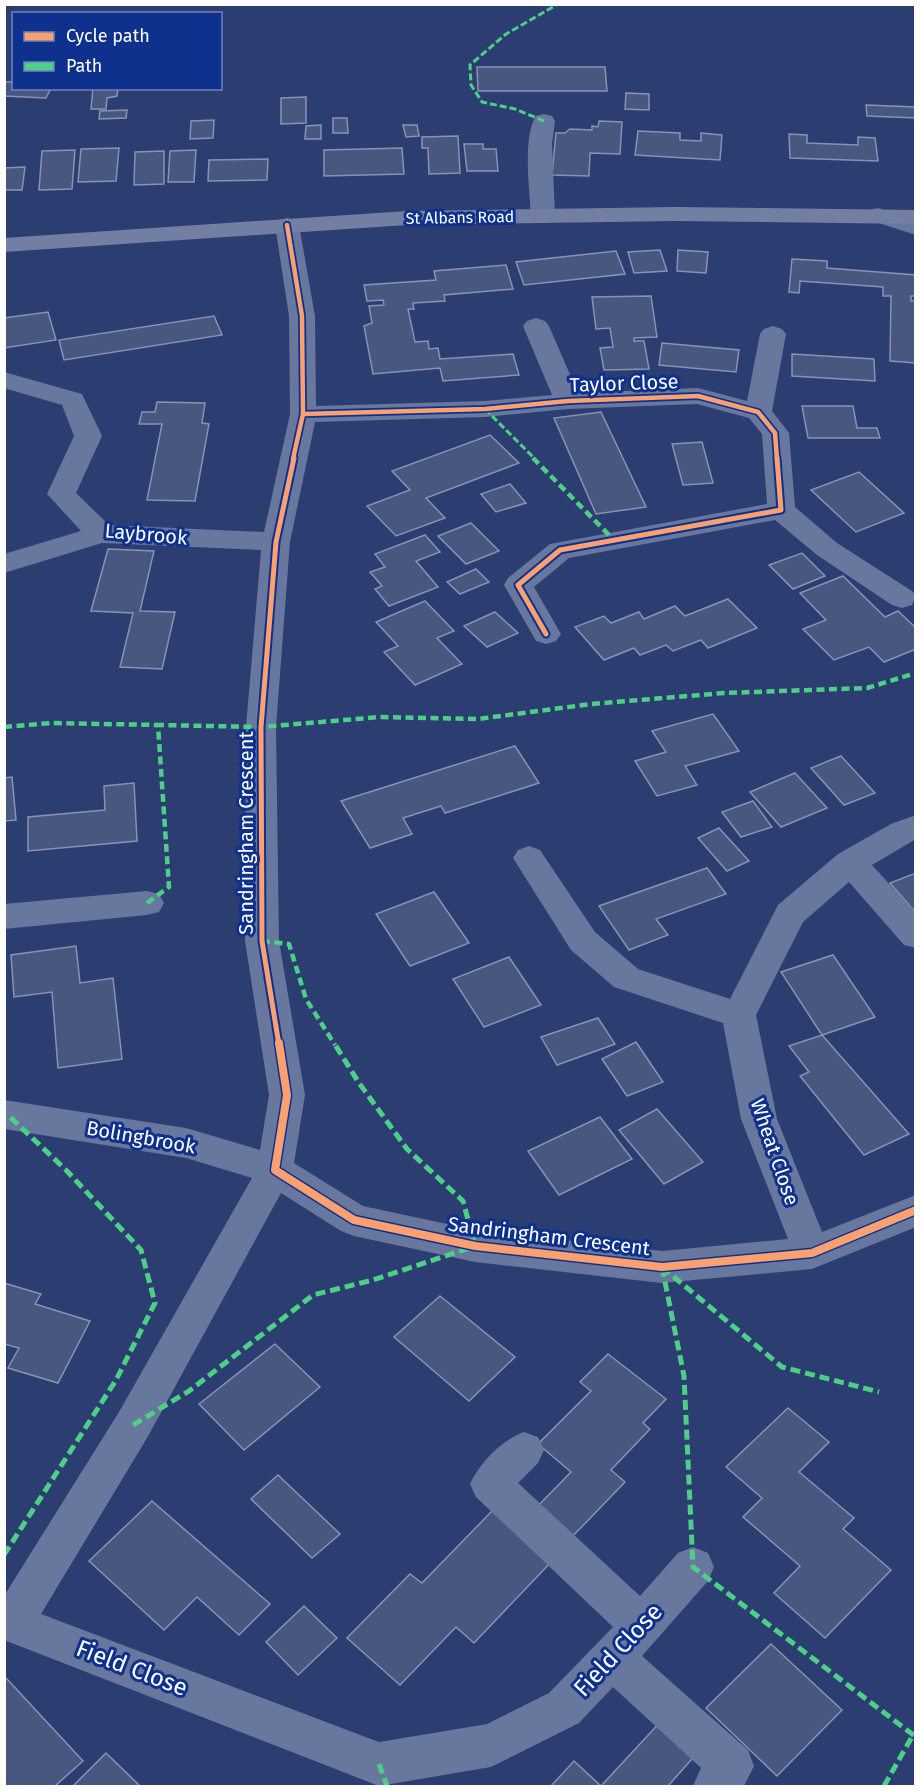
<svg xmlns="http://www.w3.org/2000/svg" width="920" height="1791" font-family="'Fira Sans',sans-serif">
  <style>
    .building { fill: #48577f; stroke: #8893b3; stroke-width: 1.5 }
    .lines { fill: none; stroke-linecap: round; stroke-linejoin: round }
    .minor { fill: #68779d; fill-rule: evenodd }
    .major { fill: #727fa3; fill-rule: evenodd }
    .quiet-far2 { stroke: #4dcf88; stroke-width: 3; stroke-dasharray: 7 3; stroke-linecap: butt }
    .quiet-far1 { stroke: #4dcf88; stroke-width: 4.5; stroke-dasharray: 8 4.5; stroke-linecap: butt }
    .quiet { stroke: #4dcf88; stroke-width: 5; stroke-dasharray: 10 5; stroke-linecap: butt }
    .cycleway-far2-casing { stroke: #0f318e; stroke-width: 8 }
    .cycleway-far1-casing { stroke: #0f318e; stroke-width: 9 }
    .cycleway-casing { stroke: #0f318e; stroke-width: 11 }
    .cycleway-far2 { stroke: #fca06f; stroke-width: 4.5 }
    .cycleway-far1 { stroke: #fca06f; stroke-width: 5 }
    .cycleway { stroke: #fca06f; stroke-width: 8 }
    .labels { text-anchor: middle; stroke-width: 6; stroke-linejoin: round; paint-order: stroke }
    .far-street-label { font-size: 16px; fill: #fff; stroke: #0f318e }
    .street-label { font-size: 20px; fill: #fff; stroke: #0f318e }
    .near-street-label { font-size: 24px; fill: #fff; stroke: #0f318e }
  </style>
  <rect width="100%" height="100%" fill="#2c3e71"/>
  <g class="building">
    <polygon points="477,67 605,67 607,91 478,91"/>
    <polygon points="4,82 14,82 14,88 51,88 46,98 4,96"/>
    <polygon points="93,88 118,88 117,96 107,98 106,109 91,109"/>
    <polygon points="626,93 649,94 649,110 625,109"/>
    <polygon points="306,97 306,123 281,124 281,98"/>
    <polygon points="866,105 916,107 916,118 867,116"/>
    <polygon points="127,110 126,118 99,119 100,111"/>
    <polygon points="333,118 347,118 348,133 333,133"/>
    <polygon points="214,120 213,138 190,139 191,121"/>
    <polygon points="599,121 622,122 620,154 590,153 589,176 552,175 556,133 565,133 570,129 592,130 592,126 598,127"/>
    <polygon points="321,125 321,139 305,139 306,126"/>
    <polygon points="403,125 417,125 419,136 406,137"/>
    <polygon points="638,131 680,133 680,140 701,141 701,133 722,135 720,160 635,155"/>
    <polygon points="789,134 807,135 807,143 858,145 858,137 875,138 878,161 790,158"/>
    <polygon points="458,136 460,173 429,174 428,148 422,148 422,137"/>
    <polygon points="464,144 483,144 483,149 496,149 498,171 467,171"/>
    <polygon points="119,148 116,181 78,182 81,149"/>
    <polygon points="402,148 404,174 324,176 324,150"/>
    <polygon points="75,150 72,189 39,190 42,151"/>
    <polygon points="196,150 194,182 168,182 170,151"/>
    <polygon points="164,151 164,184 134,185 135,152"/>
    <polygon points="268,159 267,180 208,181 209,160"/>
    <polygon points="25,167 22,190 4,190 4,168"/>
    <polygon points="660,250 667,271 634,273 628,252"/>
    <polygon points="678,250 708,252 706,273 677,271"/>
    <polygon points="616,251 625,274 524,285 516,262"/>
    <polygon points="792,259 827,261 827,268 916,275 916,296 911,296 911,301 916,300 916,363 890,361 891,296 883,296 883,287 800,281 799,293 789,292"/>
    <polygon points="506,265 513,289 444,295 445,301 413,303 414,309 408,309 415,342 428,341 429,349 438,348 440,359 513,354 519,375 443,381 440,368 373,374 364,326 372,323 369,306 384,305 383,300 367,301 364,285 436,280 434,271"/>
    <polygon points="651,296 657,337 634,338 634,341 644,341 649,369 604,370 600,348 613,347 610,328 596,329 592,297"/>
    <polygon points="48,312 56,340 4,348 4,318"/>
    <polygon points="214,316 222,335 64,360 59,340"/>
    <polygon points="662,343 739,350 736,372 659,365"/>
    <polygon points="792,354 874,359 875,381 792,376"/>
    <polygon points="157,402 205,403 202,423 209,424 195,501 147,500 162,424 139,424 142,412 155,412"/>
    <polygon points="802,406 853,406 857,428 877,428 880,438 808,438"/>
    <polygon points="601,412 646,507 596,514 554,418"/>
    <polygon points="490,435 519,463 426,498 445,518 396,536 367,506 410,490 392,471"/>
    <polygon points="702,442 713,483 683,485 672,444"/>
    <polygon points="859,472 904,513 856,532 811,490"/>
    <polygon points="510,484 526,503 496,512 481,494"/>
    <polygon points="471,523 499,551 466,564 438,536"/>
    <polygon points="425,535 440,552 416,561 438,587 389,606 375,589 382,586 370,572 385,567 375,554"/>
    <polygon points="108,549 154,551 140,611 175,612 162,669 120,667 133,613 91,611"/>
    <polygon points="802,553 825,576 793,589 769,565"/>
    <polygon points="476,569 489,582 460,594 447,582"/>
    <polygon points="843,576 885,617 898,611 916,628 916,649 884,662 869,647 834,660 803,629 826,620 800,593"/>
    <polygon points="728,599 757,628 708,648 701,640 673,651 666,645 640,655 634,648 604,660 575,627 604,616 611,623 639,612 644,619 675,606 685,616"/>
    <polygon points="425,601 454,631 437,638 462,664 415,685 384,652 398,646 376,622"/>
    <polygon points="495,612 518,633 487,647 464,626"/>
    <polygon points="713,714 739,751 685,766 697,785 657,796 635,761 666,752 652,731"/>
    <polygon points="515,746 539,783 445,813 441,806 403,818 412,834 370,848 341,801"/>
    <polygon points="841,756 875,793 844,805 811,768"/>
    <polygon points="795,773 827,808 781,827 750,792"/>
    <polygon points="12,777 16,820 4,821 4,778"/>
    <polygon points="134,783 137,841 28,851 28,817 105,810 104,786"/>
    <polygon points="753,801 772,827 741,837 722,812"/>
    <polygon points="719,828 749,861 727,871 698,838"/>
    <polygon points="707,868 726,894 656,919 668,935 629,950 599,906"/>
    <polygon points="916,873 916,913 890,883"/>
    <polygon points="434,892 469,943 410,966 376,914"/>
    <polygon points="76,946 80,983 113,978 122,1059 58,1068 52,992 14,997 11,955"/>
    <polygon points="833,955 875,1017 822,1035 781,972"/>
    <polygon points="509,957 541,1005 484,1027 453,979"/>
    <polygon points="598,1018 615,1044 557,1065 541,1037"/>
    <polygon points="822,1035 909,1134 864,1155 800,1076 809,1072 789,1046"/>
    <polygon points="636,1042 663,1082 627,1096 602,1059"/>
    <polygon points="657,1109 703,1162 664,1184 619,1130"/>
    <polygon points="600,1117 632,1159 559,1195 528,1151"/>
    <polygon points="4,1283 41,1294 35,1304 90,1321 58,1383 8,1368 19,1348 4,1344"/>
    <polygon points="440,1296 515,1357 469,1401 394,1337"/>
    <polygon points="275,1344 320,1387 244,1450 199,1404"/>
    <polygon points="608,1354 666,1399 643,1423 650,1429 611,1470 625,1482 569,1540 534,1510 571,1472 538,1444 591,1391 580,1382"/>
    <polygon points="788,1408 829,1442 799,1472 854,1518 843,1529 891,1570 825,1638 774,1593 800,1566 743,1517 762,1498 726,1467"/>
    <polygon points="278,1475 340,1534 312,1558 251,1499"/>
    <polygon points="152,1501 270,1604 239,1635 197,1597 164,1630 89,1561"/>
    <polygon points="493,1510 553,1560 474,1643 456,1627 400,1685 347,1638 410,1574 422,1583"/>
    <polygon points="304,1606 337,1638 298,1675 266,1642"/>
    <polygon points="771,1644 842,1710 777,1776 706,1708"/>
    <polygon points="6,1678 83,1761 55,1786 4,1786 4,1680"/>
    <polygon points="663,1719 699,1751 668,1786 551,1786 574,1761 601,1786"/>
    <polygon points="106,1753 140,1786 73,1786"/>
  </g>
  <g class="lines">
    <g class="minor">
      <path d="M544,114L552,116L555,121L552,144L555,216L552,221L543,223L534,221L531,216C530,191 522,137 536,116Z"/>
      <polygon points="878,208 916,220 916,235 869,220 866,215 869,210"/>
      <path d="M287,218L296,220L299,225L315,316L316,406L485,401L552,395L523,326L527,321L536,318L545,321L549,326L578,393L698,388L747,401L760,334L764,329L773,326L782,329L786,334L772,411L789,433L795,507L837,543L912,591L916,596L912,605L902,608L892,605L817,555L775,520L569,558L534,587L561,634L556,641L546,644L536,641L504,585L508,578L550,544L767,504L762,434L749,418L697,404L568,409L485,417L315,422L290,542L276,727L279,941L305,1095L294,1163L363,1206L475,1230L662,1251L788,1239L741,1119L723,1023L614,987L571,950L513,858L518,850L529,846L540,850L595,932L638,969L730,999L778,905L838,854L891,824L916,815V839L872,865L916,913V948L904,945L849,882L803,922L756,1015L777,1119L822,1232L916,1195V1227L812,1269L662,1283L475,1262L354,1236L341,1231L281,1193L147,1438L41,1614L379,1742L487,1724L549,1693L613,1627L476,1497L470,1484C480,1462 502,1440 524,1432L538,1437L544,1450L538,1463L518,1483L640,1596L678,1553L693,1547L708,1553L714,1567L708,1581L642,1656L748,1750L754,1766L744,1786H693L701,1768L613,1687L579,1723L491,1767L379,1786L4,1640V1596L119,1412L252,1178L186,1158L4,1129V1100L186,1128L260,1150L269,1095L245,941L246,727L261,550L102,543L4,573V554L81,531L47,494L74,436L62,405L4,388V372L82,394L102,436L76,493L109,525L264,532L290,414L289,316L275,225L278,220Z"/>
      <polygon points="147,891 159,894 164,903 159,912 147,915 4,929 4,904"/>
    </g>
    <polygon class="major" points="675,207 916,210 916,224 675,221 407,225 4,252 4,238 407,211"/>
    <g class="quiet-far2">
      <polyline points="544,121 515,109 482,102 471,85 470,65 506,34 558,4"/>
      <polyline points="485,409 535,459"/>
    </g>
    <g class="quiet-far1">
      <polyline points="533,458 614,540"/>
      <polyline points="4,727 51,723 158,725"/>
      <polyline points="147,903 169,887 158,725 261,727 380,717 478,719 591,704 724,693 867,688 916,673"/>
      <polyline points="262,941 289,944 306,999 335,1045"/>
    </g>
    <g class="quiet">
      <polyline points="662,1267 684,1376 693,1567 916,1737"/>
      <polyline points="662,1267 782,1367 879,1392"/>
      <polyline points="133,1425 189,1391 313,1295 373,1280 475,1246 463,1201 407,1149 359,1083 334,1043"/>
      <polyline points="4,1555 116,1380 155,1303 141,1250 66,1170 8,1115"/>
      <polyline points="379,1764 387,1786"/>
      <polyline points="884,1786 913,1735"/>
    </g>
    <defs>
      <g id="cycleway-far2">
        <polyline points="287,225 302,316 303,414 293,459"/>
        <polyline points="303,414 485,409 568,401 698,396 758,412 775,433 777,459"/>
      </g>
      <g id="cycleway-far1">
        <polyline points="546,634 518,585 560,550 781,510 777,458"/>
        <polyline points="279,1045 262,941 261,727 276,542 294,458"/>
      </g>
      <polyline id="cycleway" points="279,1043 287,1095 275,1170 354,1220 475,1246 662,1267 812,1253 916,1210"/>
    </defs>
    <use href="#cycleway-far2" class="cycleway-far2-casing"/>
    <use href="#cycleway-far1" class="cycleway-far1-casing"/>
    <use href="#cycleway" class="cycleway-casing"/>
    <use href="#cycleway-far2" class="cycleway-far2"/>
    <use href="#cycleway-far1" class="cycleway-far1"/>
    <use href="#cycleway" class="cycleway"/>
  </g>
  <g class="labels">
    <g class="far-street-label">
      <text transform="translate(460 217) rotate(-1)" y="6">St Albans Road</text>
    </g>
    <g class="street-label">
      <text transform="translate(624 383) rotate(-2)" y="7">Taylor Close</text>
      <text transform="translate(146 534) rotate(5)" y="7">Laybrook</text>
      <text transform="translate(246 833) rotate(-90)" y="7">Sandringham Crescent</text>
      <text transform="translate(141 1137) rotate(10)" y="7">Bolingbrook</text>
      <text transform="translate(775 1152) rotate(71)" y="7">Wheat Close</text>
      <text transform="translate(549 1236) rotate(7)" y="7">Sandringham Crescent</text>
    </g>
    <g class="near-street-label">
      <text transform="translate(618 1650) rotate(-47)" y="8">Field Close</text>
      <text transform="translate(132 1668) rotate(21)" y="8">Field Close</text>
    </g>
  </g>
  <rect width="920" height="1791" fill="none" stroke="#ffffff" stroke-width="12"/>
  <rect x="12" y="12" width="210" height="78" fill="#0f318e" stroke="#6f83bb" stroke-width="1.5"/>
  <rect x="24" y="32" width="30" height="9" fill="#fca06f" stroke="#6f83bb" stroke-width="1.5"/>
  <text x="66" y="42" font-size="18" fill="#ffffff">Cycle path</text>
  <rect x="24" y="62" width="30" height="9" fill="#4dcf88" stroke="#6f83bb" stroke-width="1.5"/>
  <text x="66" y="72" font-size="18" fill="#ffffff">Path</text>
</svg>
